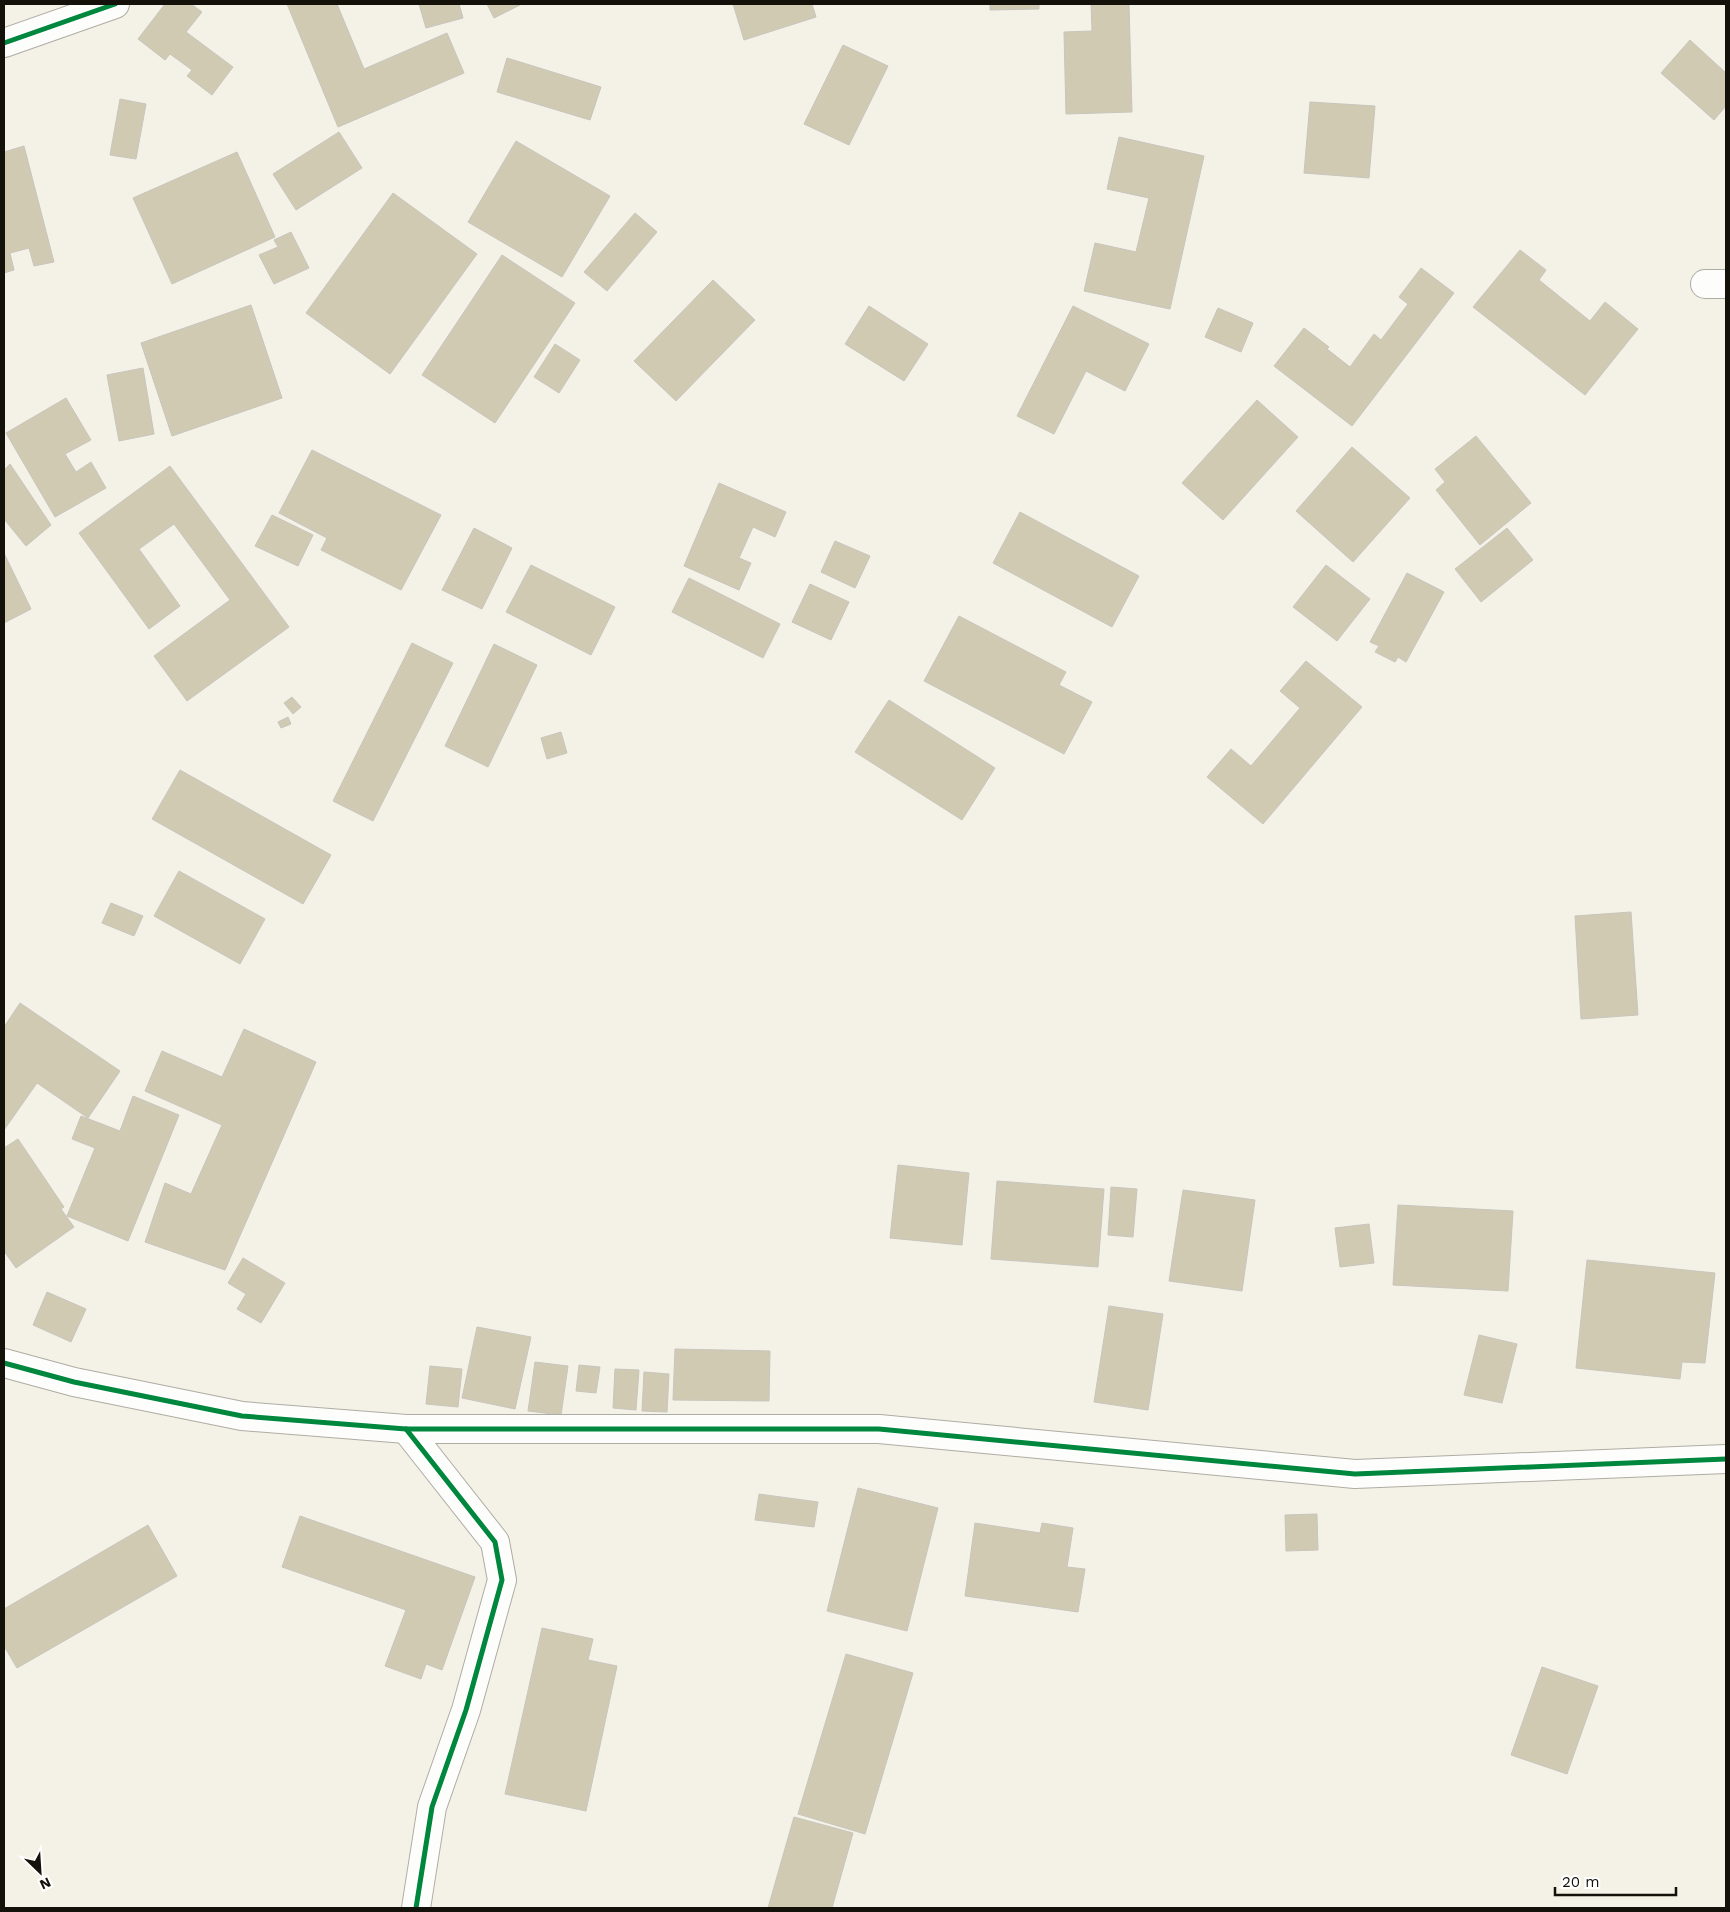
<svg xmlns="http://www.w3.org/2000/svg" width="1730" height="1912" font-family="'Work Sans',sans-serif">
  <style>
    .building { fill: #d1cab3; stroke: #c7c5bd }
    .lines { fill: none; stroke-linecap: round; stroke-linejoin: round }
    .minor-casing { stroke: #afaca4; stroke-width: 30 }
    .minor { stroke: #fdfdfb; stroke-width: 28 }
    .cycleway-casing { stroke: #fff; stroke-width: 8 }
    .cycleway { stroke: #00873e; stroke-width: 5 }
  </style>
  <rect width="100%" height="100%" fill="#f4f1e7"/>
  <g class="building">
    <polygon points="165,4 191,4 202,12 186,32 233,67 212,95 187,76 192,70 170,54 165,60 138,39"/>
    <polygon points="287,4 337,4 364,69 447,33 464,73 338,127"/>
    <polygon points="419,4 459,4 463,18 426,28"/>
    <polygon points="487,4 522,4 494,18"/>
    <polygon points="733,4 812,4 816,17 744,40"/>
    <polygon points="990,4 1039,4 1039,9 990,10"/>
    <polygon points="1091,4 1129,4 1132,112 1066,114 1064,32 1092,31"/>
    <polygon points="1690,40 1726,73 1726,106 1714,120 1661,73"/>
    <polygon points="843,45 888,66 849,145 804,124"/>
    <polygon points="507,58 601,87 590,120 497,92"/>
    <polygon points="120,99 146,104 136,159 110,155"/>
    <polygon points="1310,102 1375,106 1369,178 1304,173"/>
    <polygon points="339,132 362,168 296,210 273,174"/>
    <polygon points="1119,137 1204,156 1170,309 1084,291 1095,243 1136,252 1149,198 1107,189"/>
    <polygon points="516,141 610,196 562,277 468,222"/>
    <polygon points="24,146 54,262 34,266 29,248 10,253 14,270 4,273 4,152"/>
    <polygon points="237,152 275,237 172,284 133,198"/>
    <polygon points="393,193 477,254 390,374 306,313"/>
    <polygon points="635,213 657,232 607,291 584,272"/>
    <polygon points="291,232 309,268 274,284 259,255 278,247 274,240"/>
    <polygon points="1520,250 1546,270 1539,280 1590,321 1605,302 1638,329 1585,395 1473,307"/>
    <polygon points="502,255 575,303 495,423 422,375"/>
    <polygon points="1421,268 1454,293 1352,426 1274,366 1304,328 1329,347 1327,349 1350,367 1374,334 1381,340 1408,304 1399,297"/>
    <polygon points="713,280 755,320 676,401 634,361"/>
    <polygon points="251,305 282,398 172,436 141,343"/>
    <polygon points="869,306 928,344 904,381 845,344"/>
    <polygon points="1073,306 1149,344 1125,391 1086,371 1054,434 1017,416"/>
    <polygon points="1218,308 1253,323 1241,352 1205,337"/>
    <polygon points="555,344 580,360 559,393 534,377"/>
    <polygon points="143,368 154,434 119,441 107,375"/>
    <polygon points="66,398 91,440 65,454 76,472 91,462 106,488 55,517 6,433"/>
    <polygon points="1257,400 1298,437 1223,520 1182,483"/>
    <polygon points="1476,436 1531,503 1480,545 1436,490 1445,482 1435,469"/>
    <polygon points="1352,447 1410,498 1353,562 1296,511"/>
    <polygon points="312,450 441,515 401,590 321,550 327,538 279,513"/>
    <polygon points="10,464 51,525 26,546 4,519 4,470"/>
    <polygon points="170,466 289,627 187,701 154,656 230,600 174,524 139,549 180,606 149,629 79,533"/>
    <polygon points="719,483 786,512 775,537 753,527 739,558 751,563 739,590 684,566"/>
    <polygon points="1020,512 1139,576 1112,627 993,563"/>
    <polygon points="272,515 313,535 298,566 255,546"/>
    <polygon points="474,528 512,548 482,609 442,590"/>
    <polygon points="1507,528 1533,560 1481,602 1455,569"/>
    <polygon points="835,541 870,556 855,588 821,572"/>
    <polygon points="4,553 31,609 4,623"/>
    <polygon points="531,565 615,607 591,655 506,612"/>
    <polygon points="1326,565 1370,599 1337,641 1293,607"/>
    <polygon points="1407,573 1444,592 1406,662 1398,657 1395,662 1375,652 1379,646 1370,642"/>
    <polygon points="689,578 780,624 763,658 672,612"/>
    <polygon points="810,584 849,602 831,640 792,622"/>
    <polygon points="959,616 1066,672 1059,685 1092,702 1064,754 924,681"/>
    <polygon points="412,643 453,663 373,821 333,801"/>
    <polygon points="494,644 537,665 488,767 445,746"/>
    <polygon points="1306,661 1362,707 1263,824 1207,777 1231,749 1251,766 1300,708 1280,691"/>
    <polygon points="292,697 301,707 293,714 284,703"/>
    <polygon points="889,700 995,768 962,820 855,752"/>
    <polygon points="288,717 291,724 281,728 278,722"/>
    <polygon points="561,732 567,753 547,759 541,738"/>
    <polygon points="180,770 331,855 303,904 152,819"/>
    <polygon points="179,871 265,919 240,964 154,916"/>
    <polygon points="111,903 143,916 134,936 102,923"/>
    <polygon points="1631,912 1638,1015 1581,1019 1575,916"/>
    <polygon points="20,1003 120,1071 88,1118 37,1083 4,1130 4,1027"/>
    <polygon points="244,1029 316,1062 225,1270 145,1242 165,1183 191,1194 222,1125 145,1091 162,1051 222,1077"/>
    <polygon points="133,1096 179,1115 128,1241 67,1216 95,1148 72,1139 81,1116 120,1131"/>
    <polygon points="18,1139 64,1207 61,1209 74,1227 16,1268 4,1251 4,1148"/>
    <polygon points="898,1165 969,1173 962,1245 890,1238"/>
    <polygon points="997,1181 1104,1189 1098,1267 991,1259"/>
    <polygon points="1111,1187 1137,1189 1133,1237 1108,1235"/>
    <polygon points="1183,1190 1255,1200 1242,1291 1169,1281"/>
    <polygon points="1398,1205 1513,1211 1508,1291 1393,1285"/>
    <polygon points="1369,1224 1374,1263 1340,1267 1335,1228"/>
    <polygon points="243,1258 285,1283 261,1323 237,1309 246,1294 228,1283"/>
    <polygon points="1587,1260 1715,1273 1705,1363 1682,1362 1680,1379 1576,1368"/>
    <polygon points="47,1292 86,1309 71,1342 33,1325"/>
    <polygon points="1109,1306 1163,1314 1148,1410 1094,1402"/>
    <polygon points="477,1327 531,1337 515,1409 462,1398"/>
    <polygon points="1479,1335 1517,1344 1502,1403 1464,1395"/>
    <polygon points="675,1349 770,1351 769,1401 673,1400"/>
    <polygon points="535,1362 568,1366 561,1415 528,1411"/>
    <polygon points="579,1365 600,1367 596,1393 576,1391"/>
    <polygon points="430,1366 462,1369 458,1407 426,1404"/>
    <polygon points="615,1369 639,1370 636,1410 613,1408"/>
    <polygon points="644,1372 669,1374 667,1412 642,1411"/>
    <polygon points="858,1488 938,1508 907,1631 827,1611"/>
    <polygon points="759,1494 818,1502 814,1527 755,1520"/>
    <polygon points="1317,1514 1318,1550 1286,1551 1285,1515"/>
    <polygon points="300,1516 475,1577 442,1670 426,1664 421,1679 385,1666 406,1610 282,1567"/>
    <polygon points="975,1523 1040,1533 1042,1523 1073,1528 1067,1567 1085,1569 1078,1612 965,1596"/>
    <polygon points="148,1525 177,1576 17,1668 4,1646 4,1609"/>
    <polygon points="542,1628 593,1639 588,1660 617,1666 586,1811 505,1794"/>
    <polygon points="846,1654 913,1673 865,1834 798,1814"/>
    <polygon points="1542,1667 1598,1686 1567,1774 1511,1755"/>
    <polygon points="794,1817 853,1833 832,1908 768,1908"/>
  </g>
  <g class="lines">
    <defs>
      <g id="minor">
        <polyline points="4,43 115,4"/>
        <polyline points="1705,284 1726,284"/>
        <polyline points="4,1363 74,1382 242,1416 406,1429 879,1429 1355,1474 1726,1459"/>
        <polyline points="406,1429 495,1542 502,1580 466,1710 432,1807 416,1908"/>
      </g>
    </defs>
    <use href="#minor" class="minor-casing"/>
    <use href="#minor" class="minor"/>
    <defs>
      <g id="cycleway">
        <polyline points="4,43 115,4"/>
        <polyline points="4,1363 74,1382 242,1416 406,1429 879,1429 1355,1474 1726,1459"/>
        <polyline points="406,1429 495,1542 502,1580 466,1710 432,1807 416,1908"/>
      </g>
    </defs>
    <use href="#cycleway" class="cycleway-casing"/>
    <use href="#cycleway" class="cycleway"/>
  </g>
  <rect width="1730" height="1912" fill="none" stroke="#13110a" stroke-width="10"/>
  <g transform="translate(40 1872) rotate(155)" stroke="#ffffff" stroke-width="4" paint-order="stroke">
  <path d="M0-4L9 19L0 12L-9 19Z" fill="#13110a"/>
  <text y="-8" font-size="14" font-weight="bold" text-anchor="middle" fill="#13110a">N</text>
  </g>
  <path d="M1555 1887v8h121v-8" fill="none" stroke="#13110a" stroke-width="2.5"/>
  <text x="1562" y="1887" font-size="15" fill="#13110a" stroke="#ffffff" stroke-width="4" paint-order="stroke">20 m</text>
</svg>
